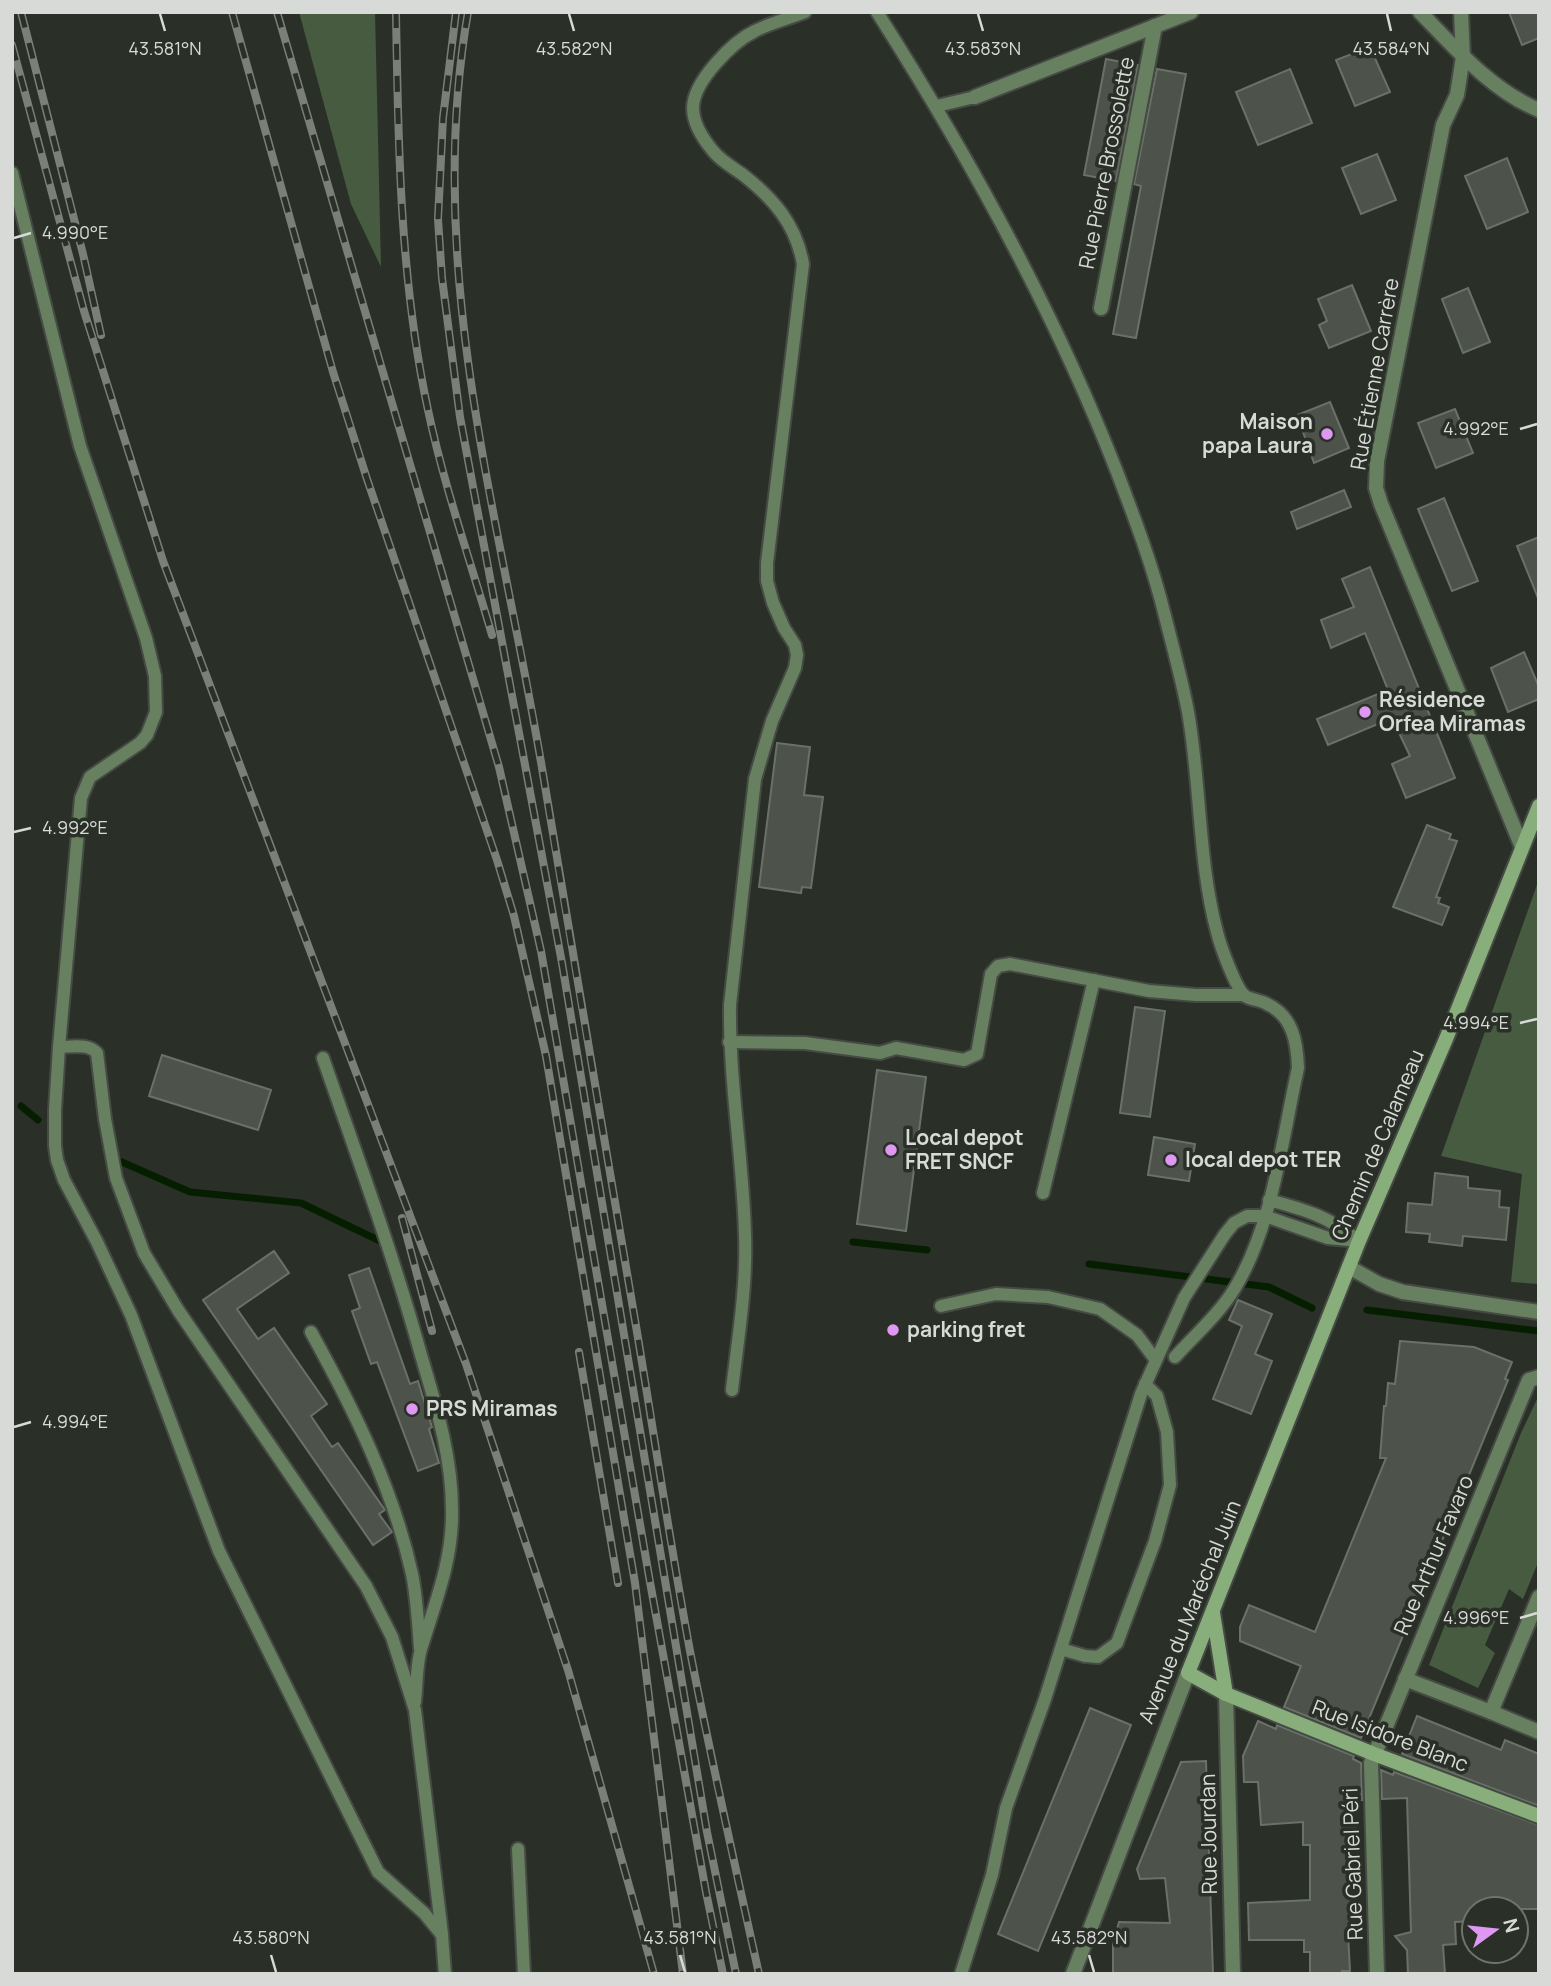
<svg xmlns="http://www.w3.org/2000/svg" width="1551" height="1986" font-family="Manrope,sans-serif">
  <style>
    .green { fill: #475b41 }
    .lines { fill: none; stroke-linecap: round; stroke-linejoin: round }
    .stream { stroke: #061e00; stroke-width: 7 }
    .building { fill: #4d534b; stroke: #6a7168; stroke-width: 2 }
    .lane-casing { stroke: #464a44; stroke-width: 16 }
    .street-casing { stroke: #464a44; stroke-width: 18 }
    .secondary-casing { stroke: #464a44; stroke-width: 18 }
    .lane { stroke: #678060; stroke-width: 12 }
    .street { stroke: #678060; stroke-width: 14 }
    .secondary { stroke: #87ae7b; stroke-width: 14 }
    .rail-casing { stroke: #7b7f7a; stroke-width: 8 }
    .rail { stroke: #2a2f28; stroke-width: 5; stroke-dasharray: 16; stroke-linecap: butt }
    .ticks { fill: none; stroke: #d7dad6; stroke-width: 2.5 }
    .poi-dot { fill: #de98f2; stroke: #2a2f28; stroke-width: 2.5 }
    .labels { text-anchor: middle; stroke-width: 7; stroke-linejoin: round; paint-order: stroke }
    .street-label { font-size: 21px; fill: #d7dad6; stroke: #2a2f28 }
    .poi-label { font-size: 21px; font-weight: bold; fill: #d7dad6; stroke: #2a2f28; text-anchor: start }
    .ticks-label { font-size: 18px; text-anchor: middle; fill: #d7dad6; stroke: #2a2f28; stroke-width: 7; stroke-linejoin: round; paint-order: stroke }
  </style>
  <rect width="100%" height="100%" fill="#2a2f28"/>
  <g class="green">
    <polygon points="299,12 375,12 381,267 351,204"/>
    <polygon points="1539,879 1539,1284 1511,1282 1522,1174 1441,1156"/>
    <polygon points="1539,1395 1539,1560 1523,1599 1509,1589 1485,1645 1495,1653 1478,1688 1429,1665 1521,1433"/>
  </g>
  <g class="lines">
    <g class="stream">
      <polyline points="21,1106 38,1120"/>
      <polyline points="122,1162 190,1192 301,1203 382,1242"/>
      <polyline points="853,1242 927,1250"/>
      <polyline points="1089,1264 1269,1287 1312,1308"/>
      <polyline points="1367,1310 1539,1331"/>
    </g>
  </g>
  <g class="building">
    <polygon points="1509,12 1539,12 1539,38 1522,45"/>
    <polygon points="1370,47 1390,92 1355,106 1336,60"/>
    <polygon points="1106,59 1138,65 1116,181 1084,175"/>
    <polygon points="1157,69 1186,74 1136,338 1113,334 1141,186 1134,184"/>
    <polygon points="1290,69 1312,123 1258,145 1236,92"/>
    <polygon points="1377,154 1396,200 1361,214 1342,168"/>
    <polygon points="1507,158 1528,212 1487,229 1465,176"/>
    <polygon points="1352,285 1371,331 1329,348 1319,325 1327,321 1318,299"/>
    <polygon points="1468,288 1490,342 1463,353 1442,299"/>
    <polygon points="1330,402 1349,448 1314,463 1297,415"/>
    <polygon points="1455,409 1473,453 1436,468 1418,423"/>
    <polygon points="1344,490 1351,507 1297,529 1291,512"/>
    <polygon points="1444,498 1478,581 1452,591 1418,509"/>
    <polygon points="1539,537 1539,598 1538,598 1517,546"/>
    <polygon points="1370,567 1455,778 1406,798 1392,764 1410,756 1392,718 1328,745 1317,719 1388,690 1365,633 1331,648 1321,620 1354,607 1342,579"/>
    <polygon points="1524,652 1539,687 1539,699 1508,712 1491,668"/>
    <polygon points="777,743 810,747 804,795 823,797 811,888 802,887 801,893 759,887"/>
    <polygon points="1427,825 1451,834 1449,839 1457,841 1436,897 1440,898 1438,903 1449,907 1442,925 1393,907"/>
    <polygon points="1135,1007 1165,1011 1150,1117 1120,1113"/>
    <polygon points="162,1055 271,1090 258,1130 149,1096"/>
    <polygon points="877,1070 926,1077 906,1231 857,1224"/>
    <polygon points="1154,1137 1195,1144 1189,1181 1148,1175"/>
    <polygon points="1435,1173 1468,1177 1468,1188 1500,1191 1499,1207 1509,1208 1506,1240 1463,1236 1462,1246 1429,1242 1430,1234 1406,1232 1408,1203 1432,1205"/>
    <polygon points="274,1251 289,1273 237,1309 258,1339 274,1328 327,1404 311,1416 332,1447 338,1443 385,1510 379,1514 392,1532 373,1545 203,1300"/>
    <polygon points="369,1268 410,1384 418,1381 432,1427 429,1429 439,1463 418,1471 377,1362 371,1364 352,1311 360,1308 349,1275"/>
    <polygon points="1238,1300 1272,1314 1255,1354 1272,1361 1251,1414 1213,1399 1242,1326 1229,1320"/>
    <polygon points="1400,1341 1474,1347 1512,1362 1505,1379 1508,1380 1361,1738 1284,1707 1301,1666 1240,1641 1240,1627 1249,1605 1315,1632 1386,1458 1380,1458 1384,1406 1386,1406 1388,1383 1395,1384"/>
    <polygon points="1090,1708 1131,1725 1038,1951 998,1934"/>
    <polygon points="1417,1716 1501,1750 1505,1740 1539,1754 1539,1806 1402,1754"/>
    <polygon points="1258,1721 1276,1729 1277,1725 1354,1756 1353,1759 1361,1763 1362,1800 1354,1800 1358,1933 1348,1933 1350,1971 1342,1971 1342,1974 1310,1974 1310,1952 1304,1952 1304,1940 1249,1940 1248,1903 1310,1900 1310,1845 1303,1845 1303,1822 1261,1825 1258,1782 1244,1782 1243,1756"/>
    <polygon points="1206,1761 1213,1974 1113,1974 1113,1945 1119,1922 1170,1923 1165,1878 1140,1879 1137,1869 1181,1762"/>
    <polygon points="1381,1770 1393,1775 1394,1772 1539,1825 1539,1909 1474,1909 1474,1921 1455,1922 1456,1944 1443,1945 1445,1974 1408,1974 1407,1950 1395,1936 1411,1932 1407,1798 1382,1799"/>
  </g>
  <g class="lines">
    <defs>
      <g id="lane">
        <path d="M877,12C970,158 1054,310 1117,472C1135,519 1153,567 1165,616C1173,648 1182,680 1188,712C1201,785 1198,861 1217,932C1220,945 1236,989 1245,996C1251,1000 1261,1000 1267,1004C1293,1016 1297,1042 1298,1068C1282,1139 1273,1225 1235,1288C1220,1313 1195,1335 1175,1357"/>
        <polyline points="937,106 975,97"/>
        <polyline points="12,173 80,446 146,638 155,676 156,712 147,735 140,743 90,777 81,798 59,1047 55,1110 55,1146 57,1160 64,1180 97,1242 131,1315 219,1551 378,1872 424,1913 442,1935 445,1974"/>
        <polyline points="729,1042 805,1043 880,1053 896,1048 964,1060 977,1054 991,974 998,966 1010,964 1149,991 1196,995 1244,995"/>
        <path d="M59,1047C72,1047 88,1043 97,1053L105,1119L116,1178L144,1253L178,1310L366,1586L392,1637L415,1710L442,1934"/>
        <path d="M323,1058C357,1156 393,1254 421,1355C436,1406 452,1456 452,1510C453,1560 435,1603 421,1649C416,1666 417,1685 415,1702"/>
        <polyline points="1043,1193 1094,980"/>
        <path d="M1269,1200C1306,1210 1328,1216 1359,1241"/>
        <polyline points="941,1306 996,1294 1048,1297 1100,1309 1137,1335 1155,1359"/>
        <path d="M311,1332C353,1408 393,1488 412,1574C417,1598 418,1624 420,1648"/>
        <path d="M732,1390C738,1338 747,1286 745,1235C743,1158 729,1082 730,1005L755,779L772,721L795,668L797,655L795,645L784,628L773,603L767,581V563L803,264C796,224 773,198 742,174C732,167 720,160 713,151C703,139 693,123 693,108C693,82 732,42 755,31C770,23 788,19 805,12"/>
        <polyline points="1061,1649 1085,1656 1098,1657 1117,1643 1155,1541 1170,1485 1167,1432 1157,1396 1145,1384"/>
        <polyline points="518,1849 524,1974"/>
        <polyline points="961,1974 992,1875 1006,1808 1045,1699 1141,1394 1184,1298 1225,1234 1234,1223 1247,1216 1265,1216 1328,1238 1359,1241"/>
      </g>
      <g id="street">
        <path d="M1420,12C1455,48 1492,91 1539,110"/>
        <polyline points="1461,12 1463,57 1457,95 1443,125 1377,461 1376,488 1381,504 1522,847"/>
        <polyline points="975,97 1191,12"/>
        <polyline points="1101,308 1155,26"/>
        <polyline points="1349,1267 1379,1284 1403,1292 1539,1312"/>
        <polyline points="1539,1597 1491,1712 1539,1732"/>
        <polyline points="1405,1679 1491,1712"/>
        <polyline points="1226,1694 1233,1974"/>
        <polyline points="1073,1974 1188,1673"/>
        <polyline points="1377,1974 1371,1763 1529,1380 1539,1377"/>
      </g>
      <g id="secondary">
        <polyline points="1539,806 1446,1039 1359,1241 1188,1673 1226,1694 1374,1754 1539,1816"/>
        <polyline points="1213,1613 1226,1694"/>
      </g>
    </defs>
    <use href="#lane" class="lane-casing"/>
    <use href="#street" class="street-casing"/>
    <use href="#secondary" class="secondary-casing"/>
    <use href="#lane" class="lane"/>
    <use href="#street" class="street"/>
    <use href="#secondary" class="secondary"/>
    <defs>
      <g id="rail">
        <polyline points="21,12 83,254 101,335"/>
        <polyline points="232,12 333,372 367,479 497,860 514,916 546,1056 635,1583 683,1974"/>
        <polyline points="277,12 499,767 541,951 650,1582 706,1892 723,1974"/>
        <path d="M396,12C398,144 400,280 428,410C444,486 470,560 492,635"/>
        <polyline points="456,12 443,118 438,219 442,278 460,417 562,963 707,1832 736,1974"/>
        <path d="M468,12C423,271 501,521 543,774C573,958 605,1142 636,1326C654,1434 670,1543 690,1651C711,1759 735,1866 759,1974"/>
        <polyline points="12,45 84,311 163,561 466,1364 568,1670 654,1974"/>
        <polyline points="402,1218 432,1331"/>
        <polyline points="579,1352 618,1583"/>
      </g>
    </defs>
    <use href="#rail" class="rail-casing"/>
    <use href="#rail" class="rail"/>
  </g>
  <path class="ticks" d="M160,14L165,31M569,14L574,31M978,14L983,31M1387,14L1391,31M14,238L31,233M1520,429L1537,424M14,832L31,828M1520,1023L1537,1019M14,1427L31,1422M1520,1618L1537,1613M271,1955L276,1972M680,1955L685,1972M1089,1955L1094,1972"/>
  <g class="poi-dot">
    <circle cx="1327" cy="434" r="7"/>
    <circle cx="1365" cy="712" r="7"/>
    <circle cx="891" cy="1150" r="7"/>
    <circle cx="1171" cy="1160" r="7"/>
    <circle cx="893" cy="1330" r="7"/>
    <circle cx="412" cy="1409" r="7"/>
  </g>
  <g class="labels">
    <g class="street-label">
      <text transform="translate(1107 163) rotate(-79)" y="7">Rue Pierre Brossolette</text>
      <text transform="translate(1375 374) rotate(-80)" y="7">Rue Étienne Carrère</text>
      <text transform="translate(1378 1145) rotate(-67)" y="7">Chemin de Calameau</text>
      <text transform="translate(1434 1555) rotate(-67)" y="7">Rue Arthur Favaro</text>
      <text transform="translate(1190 1612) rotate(-68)" y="7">Avenue du Maréchal Juin</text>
      <text transform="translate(1390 1736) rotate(21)" y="7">Rue Isidore Blanc</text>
      <text transform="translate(1209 1834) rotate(-91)" y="7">Rue Jourdan</text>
      <text transform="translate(1353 1864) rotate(-92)" y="7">Rue Gabriel Péri</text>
    </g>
    <g class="poi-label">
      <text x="1313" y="429" text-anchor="end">Maison<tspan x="1313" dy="24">papa Laura</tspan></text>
      <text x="1379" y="707">Résidence<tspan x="1379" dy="24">Orfea Miramas</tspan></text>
      <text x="905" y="1145">Local depot<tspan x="905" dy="24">FRET SNCF</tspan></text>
      <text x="1185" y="1167">local depot TER</text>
      <text x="907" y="1337">parking fret</text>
      <text x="426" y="1416">PRS Miramas</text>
    </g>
  </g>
  <g class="ticks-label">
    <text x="1391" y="55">43.584°N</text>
    <text x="165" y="55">43.581°N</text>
    <text x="574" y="55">43.582°N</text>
    <text x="983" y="55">43.583°N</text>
    <text x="75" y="239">4.990°E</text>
    <text x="1476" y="435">4.992°E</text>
    <text x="75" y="834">4.992°E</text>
    <text x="1476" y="1029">4.994°E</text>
    <text x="75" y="1428">4.994°E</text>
    <text x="1476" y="1624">4.996°E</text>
    <text x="271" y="1944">43.580°N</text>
    <text x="680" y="1944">43.581°N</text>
    <text x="1089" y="1944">43.582°N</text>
  </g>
  <rect width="1551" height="1986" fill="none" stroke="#d7dad6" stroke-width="28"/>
  <g transform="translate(1495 1930) rotate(75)"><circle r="33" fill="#2a2f28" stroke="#6f736e" stroke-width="2"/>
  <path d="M0-5L12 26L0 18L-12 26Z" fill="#de98f2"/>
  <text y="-10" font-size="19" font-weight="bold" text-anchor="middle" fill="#d7dad6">N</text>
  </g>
</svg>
